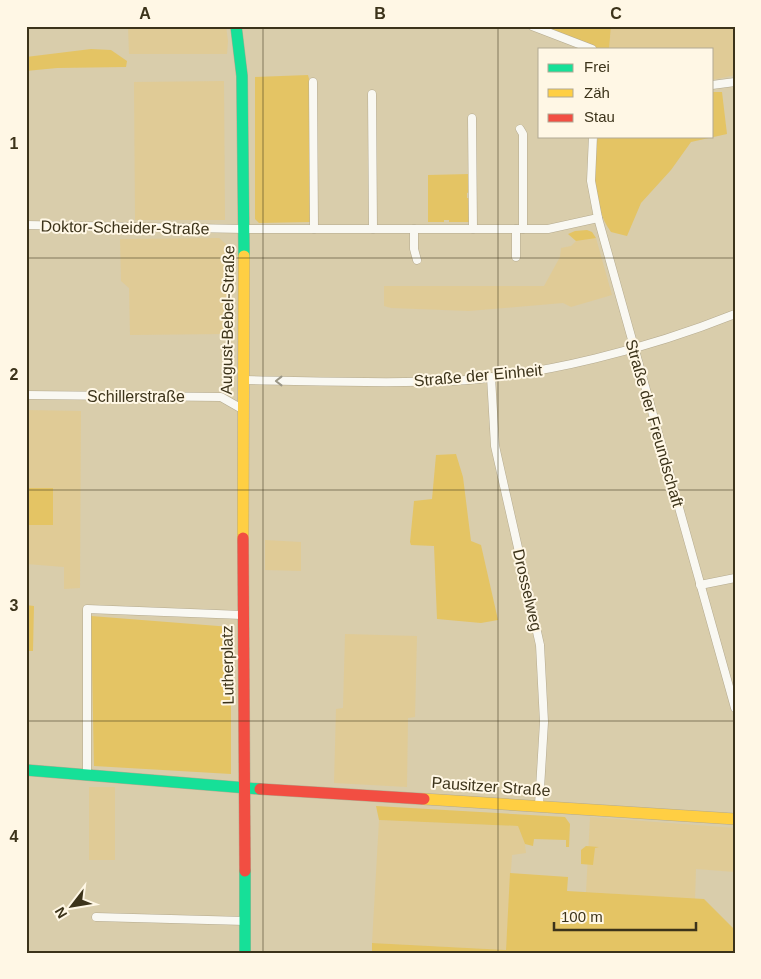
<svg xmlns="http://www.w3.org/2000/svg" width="761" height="979" font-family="Helvetica,sans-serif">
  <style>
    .built { fill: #e0cb96 }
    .green { fill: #e4c464 }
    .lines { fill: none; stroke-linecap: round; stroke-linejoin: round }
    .street-casing { stroke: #b4aa8f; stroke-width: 9 }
    .fast-casing { stroke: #b4aa8f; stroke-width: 12 }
    .slow-casing { stroke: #b4aa8f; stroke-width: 12 }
    .jam-casing { stroke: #b4aa8f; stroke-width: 12 }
    .street { stroke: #f9f8f2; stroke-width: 8 }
    .fast { stroke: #16e098; stroke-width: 11 }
    .slow { stroke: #ffcf43; stroke-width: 11 }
    .jam { stroke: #f24e42; stroke-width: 11 }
    .oneway { stroke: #9a9686 }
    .grid { fill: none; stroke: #3c331a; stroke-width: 1; stroke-opacity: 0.55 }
    .labels { text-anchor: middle; stroke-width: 4; stroke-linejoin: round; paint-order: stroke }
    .street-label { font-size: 16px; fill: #3c331a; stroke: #fff7e5 }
    .neatline { fill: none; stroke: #3c331a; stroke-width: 2 }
    .grid-label { font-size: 16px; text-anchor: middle; font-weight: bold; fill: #3c331a }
  </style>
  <rect width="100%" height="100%" fill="#d9cdab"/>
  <g class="built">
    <polygon points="128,26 226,26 228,41 227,54 129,54"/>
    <polygon points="611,26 735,26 735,75 712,80 712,49 609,49"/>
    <polygon points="224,81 225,220 135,220 134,82"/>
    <polygon points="219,238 228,246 229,334 130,335 129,288 121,281 120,239"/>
    <polygon points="592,238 596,238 612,295 571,307 563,303 469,311 391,308 384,306 384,286 544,286 560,257 561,248 571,246 576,241"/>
    <polygon points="26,410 81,411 80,588 64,589 64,567 26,564"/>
    <polygon points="265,540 301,542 301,571 265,570"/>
    <polygon points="345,634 417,636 415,717 408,718 407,787 334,783 336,709 343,708"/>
    <rect x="89" y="787" width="26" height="73"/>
    <polygon points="590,817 735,828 735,872 696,869 695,899 586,892"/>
    <polygon points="379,820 518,826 525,844 526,853 512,855 506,950 372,943"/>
  </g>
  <g class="green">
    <polygon points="542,26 611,26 609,49 599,49"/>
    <polygon points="91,49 111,50 127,61 126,67 57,68 26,71 26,57"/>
    <polygon points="308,75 311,86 310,222 259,223 255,219 255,77"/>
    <path d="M712,92H722L727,134L691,142L671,170L641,203L627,236L611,232C592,205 592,168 598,136H712Z"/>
    <polygon points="470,174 470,192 467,193 467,198 470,198 469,222 449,222 449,220 444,220 444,222 428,222 428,175"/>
    <polygon points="587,230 592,232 596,238 576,241 568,234 575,231"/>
    <polygon points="456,454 463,477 471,541 481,545 498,620 481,623 437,619 434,546 411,545 410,542 414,501 432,499 436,455"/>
    <rect x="26" y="488" width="27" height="37"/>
    <polygon points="26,605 34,606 33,651 26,651"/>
    <polygon points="91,616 231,627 231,774 94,766"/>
    <polygon points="376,806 565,817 570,824 569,847 566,847 566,840 534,839 533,846 525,844 518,826 379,820"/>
    <polygon points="586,846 599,847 595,848 593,865 581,864 581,850"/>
    <polygon points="510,873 568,877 567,891 704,899 735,930 735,953 372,953 372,943 506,950"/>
  </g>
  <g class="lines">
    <defs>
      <g id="street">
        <polyline points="532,26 592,49"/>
        <polyline points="313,82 314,229"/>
        <polyline points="712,85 735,82"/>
        <polyline points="372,94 373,229"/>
        <polyline points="472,118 473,229"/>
        <polyline points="520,129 523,134 523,229"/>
        <polyline points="593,136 591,181 598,218 735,708"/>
        <polyline points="26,225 244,229 548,229 598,218"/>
        <polyline points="414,229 414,249 417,260"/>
        <polyline points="516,257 516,229"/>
        <polyline points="491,377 495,446 540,645 544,722 539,805"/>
        <path d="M243,380C312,381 382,384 451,381C543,376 650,348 735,314"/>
        <polyline points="26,395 221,397 242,409"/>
        <polyline points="700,585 735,578"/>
        <polyline points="87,776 87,609 242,615"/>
        <polyline points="96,917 245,921"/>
      </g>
      <g id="fast">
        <polyline points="236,26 242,76 244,256"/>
        <polyline points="26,770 260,789"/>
        <polyline points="245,871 245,953"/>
      </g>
      <g id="slow">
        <polyline points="243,538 244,256"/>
        <polyline points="424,799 735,819"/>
      </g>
      <g id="jam">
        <polyline points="243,538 245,871"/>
        <polyline points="260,789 424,799"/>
      </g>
    </defs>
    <use href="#street" class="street-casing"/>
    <use href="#fast" class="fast-casing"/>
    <use href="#slow" class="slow-casing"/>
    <use href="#jam" class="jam-casing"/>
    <use href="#street" class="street"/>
    <use href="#fast" class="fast"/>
    <use href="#slow" class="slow"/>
    <use href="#jam" class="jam"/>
  </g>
  <defs><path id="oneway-chevron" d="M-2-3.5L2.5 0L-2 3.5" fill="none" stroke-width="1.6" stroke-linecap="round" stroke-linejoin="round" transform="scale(1.25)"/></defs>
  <use class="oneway" href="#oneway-chevron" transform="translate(279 381) rotate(-180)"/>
  <path class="grid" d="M263,26V953M498,26V953M26,258H735M26,490H735M26,721H735"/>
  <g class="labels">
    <g class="street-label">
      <text transform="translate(125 227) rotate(1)" y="6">Doktor-Scheider-Straße</text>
      <text transform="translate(227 320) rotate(-89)" y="6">August-Bebel-Straße</text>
      <text transform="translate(478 375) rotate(-5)" y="6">Straße der Einheit</text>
      <text x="136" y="402">Schillerstraße</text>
      <text transform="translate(655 423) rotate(74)" y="6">Straße der Freundschaft</text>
      <text transform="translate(528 590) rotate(77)" y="6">Drosselweg</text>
      <text transform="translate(227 665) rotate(-91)" y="6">Lutherplatz</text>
      <text transform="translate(491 786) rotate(4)" y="6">Pausitzer Straße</text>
    </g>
  </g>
  <rect width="761" height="979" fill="none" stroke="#fff7e5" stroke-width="55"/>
  <rect x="538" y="48" width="175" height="90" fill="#fff7e5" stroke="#b1a994"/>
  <rect x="548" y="64" width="25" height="8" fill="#16e098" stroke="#b1a994"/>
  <text x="584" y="72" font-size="15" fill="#3c331a">Frei</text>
  <rect x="548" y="89" width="25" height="8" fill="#ffcf43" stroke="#b1a994"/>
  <text x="584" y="98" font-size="15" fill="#3c331a">Zäh</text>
  <rect x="548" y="114" width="25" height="8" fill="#f24e42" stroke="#b1a994"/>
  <text x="584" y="122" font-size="15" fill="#3c331a">Stau</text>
  <g transform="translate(72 906) rotate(239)" stroke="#fff7e5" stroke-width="4" paint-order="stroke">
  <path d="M0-4L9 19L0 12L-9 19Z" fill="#3c331a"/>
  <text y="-8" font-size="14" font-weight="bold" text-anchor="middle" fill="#3c331a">N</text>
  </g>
  <path d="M554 922v8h142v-8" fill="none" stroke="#3c331a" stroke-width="2.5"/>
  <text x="561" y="922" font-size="15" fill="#3c331a" stroke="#fff7e5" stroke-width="4" paint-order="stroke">100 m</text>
  <rect x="28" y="28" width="706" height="924" class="neatline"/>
  <g class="grid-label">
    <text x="145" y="19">A</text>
    <text x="380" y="19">B</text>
    <text x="616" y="19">C</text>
    <text x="14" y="149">1</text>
    <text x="14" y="380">2</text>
    <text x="14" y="611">3</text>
    <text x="14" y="842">4</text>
  </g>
</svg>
